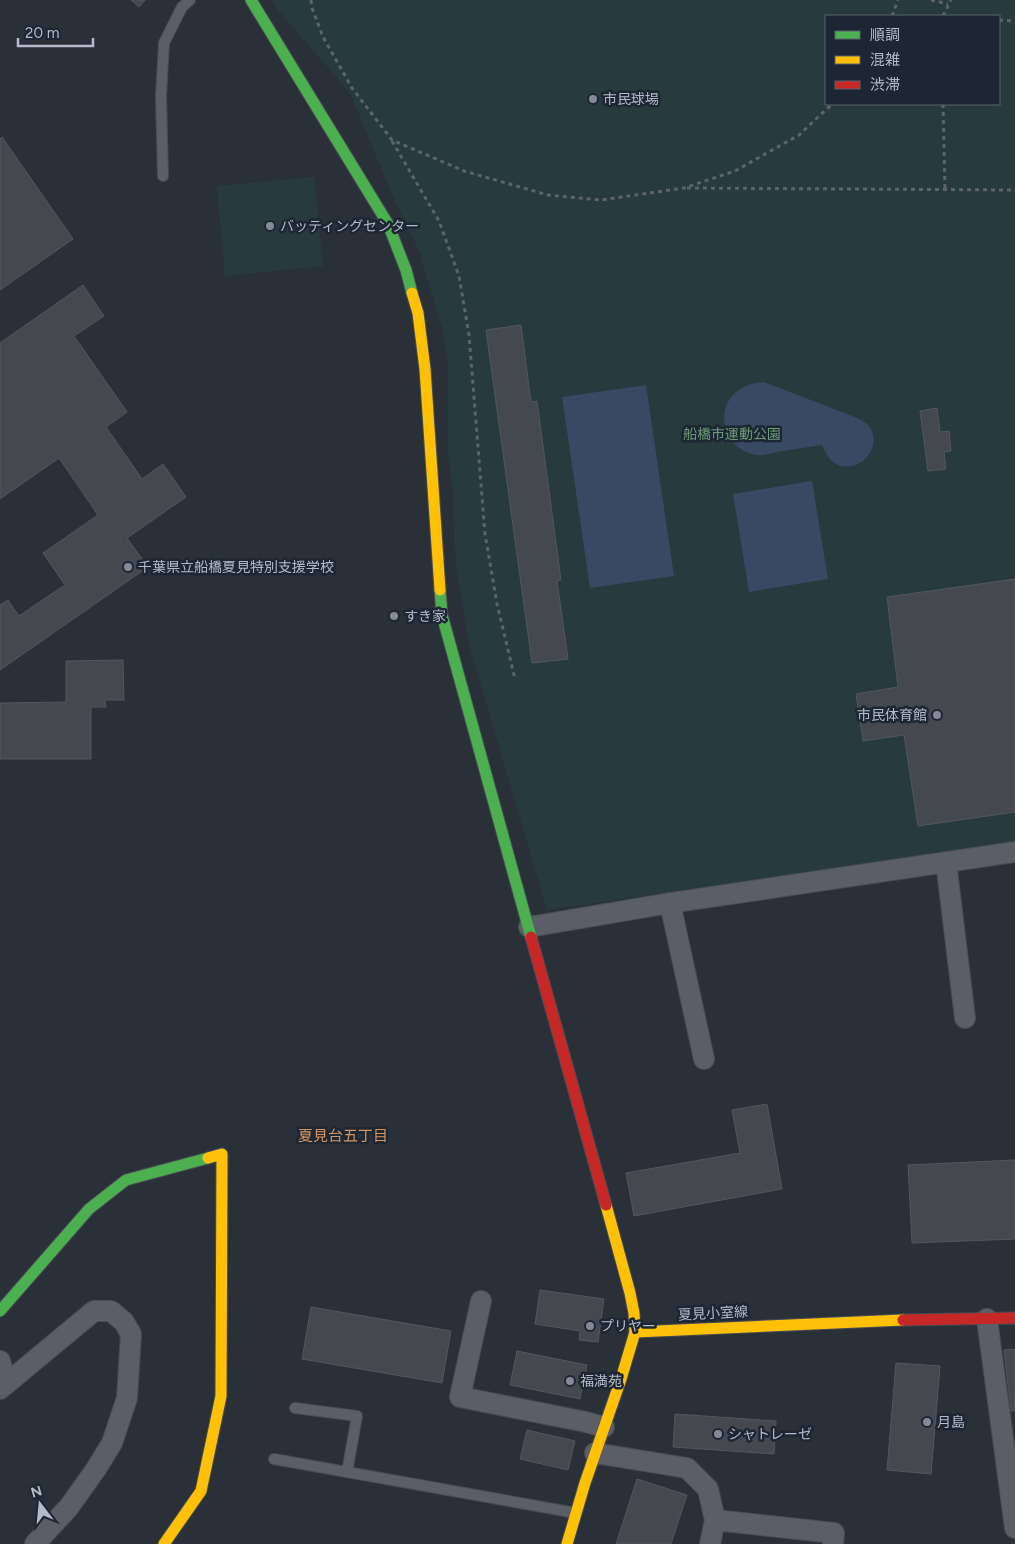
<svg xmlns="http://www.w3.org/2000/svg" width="1015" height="1544" font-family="Figtree,'Noto Sans JP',sans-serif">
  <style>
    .green { fill: #273a3e; fill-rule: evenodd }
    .water { fill: #384963 }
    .building { fill: #444950; stroke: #52575f }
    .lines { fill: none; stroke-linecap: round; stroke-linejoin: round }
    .lane-casing { stroke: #484c53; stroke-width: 12 }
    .street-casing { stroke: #484c53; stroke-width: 22 }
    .fast-casing { stroke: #484c53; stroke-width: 13 }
    .slow-casing { stroke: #484c53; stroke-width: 13 }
    .jam-casing { stroke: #484c53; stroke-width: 13 }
    .path { stroke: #5d636a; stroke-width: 3; stroke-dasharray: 4 4; stroke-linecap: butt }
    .lane { stroke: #5a5e66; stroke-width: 10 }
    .street { stroke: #5a5e66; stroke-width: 20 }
    .fast { stroke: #4caf50; stroke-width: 11 }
    .slow { stroke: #ffc107; stroke-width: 11 }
    .jam { stroke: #c62828; stroke-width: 11 }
    .poi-dot { fill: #848b96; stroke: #1d2633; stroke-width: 2 }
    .labels { text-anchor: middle; stroke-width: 5; stroke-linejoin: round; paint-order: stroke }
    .poi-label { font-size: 14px; fill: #b4bcc9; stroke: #1d2633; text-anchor: start }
    .park-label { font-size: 14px; fill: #6b9a76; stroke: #1d2633 }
    .street-label { font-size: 14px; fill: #b4bcc9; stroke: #1d2633 }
    .neighbourhood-label { font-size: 15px; fill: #d59563; stroke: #1d2633 }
  </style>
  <rect width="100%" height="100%" fill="#2a3038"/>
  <g class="green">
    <path d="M272,0H1015V841L547,910L470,648L456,567L453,490L448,455V365L443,331L419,251L392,195L350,93L278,10ZM826,16H999V104H826Z"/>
    <polygon points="314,177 323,266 225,276 217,186"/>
  </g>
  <g class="water">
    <path d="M764,382L855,417C859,419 863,421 866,423C887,443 861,476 836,464C828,460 826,452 822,445C807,447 792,450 777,452C771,453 764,456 758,455C723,452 711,405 742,388C748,384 756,383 764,382Z"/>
    <polygon points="646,385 674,576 590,588 562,397"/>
    <polygon points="812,481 828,579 749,592 733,494"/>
  </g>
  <g class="building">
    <polygon points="131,0 145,0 139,7"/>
    <polygon points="2,137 73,239 0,290 0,139"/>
    <polygon points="83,285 104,316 74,336 127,412 106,427 142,479 163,464 186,497 127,538 148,567 0,670 0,605 8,600 19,616 65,585 43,553 98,515 59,458 0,499 0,343"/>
    <polygon points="521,325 531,402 537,401 561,580 557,581 568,659 532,663 486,330"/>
    <polygon points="937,408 940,432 949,431 951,451 944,452 946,469 928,471 920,411"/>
    <polygon points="1015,579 1015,812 918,826 904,735 863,741 856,694 898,687 887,597"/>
    <polygon points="123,660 124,700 105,700 106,707 91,707 91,759 0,759 0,703 66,702 66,661"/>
    <polygon points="767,1104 782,1189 634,1216 626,1173 740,1153 732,1110"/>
    <polygon points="1015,1160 1015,1239 912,1243 908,1165"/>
    <polygon points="540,1290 604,1299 598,1342 579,1340 580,1331 535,1324"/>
    <polygon points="311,1307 451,1331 442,1383 302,1359"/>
    <polygon points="1015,1349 1015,1411 1011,1411 1004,1350"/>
    <polygon points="517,1351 587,1365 580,1399 510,1385"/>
    <polygon points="896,1363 940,1366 931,1474 887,1470"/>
    <polygon points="675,1414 776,1421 774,1454 673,1447"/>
    <polygon points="527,1430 575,1441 568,1470 520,1459"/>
    <polygon points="637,1479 687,1495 671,1544 616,1544"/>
  </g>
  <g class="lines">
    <defs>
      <g id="lane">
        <polyline points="163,176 161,96 164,43 182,7 190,0"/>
        <polyline points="295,1408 357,1416 347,1472"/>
        <polyline points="274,1459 576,1513"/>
      </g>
      <g id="street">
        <polyline points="946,862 965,1018"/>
        <polyline points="670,903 704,1059"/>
        <polyline points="529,927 670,903 1015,852"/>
        <polyline points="481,1301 460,1397 586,1422 604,1427"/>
        <polyline points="987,1319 1015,1528"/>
        <polyline points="0,1361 6,1384"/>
        <polyline points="0,1389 94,1311 111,1311 124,1322 131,1334 127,1398 112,1443 96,1469 69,1507 35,1544"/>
        <polyline points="595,1453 687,1468 708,1489 715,1520 710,1544"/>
        <polyline points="715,1520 834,1533 833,1544"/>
      </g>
      <g id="fast">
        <polyline points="251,0 388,224 406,270 412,293"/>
        <polyline points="440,590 442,615 531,937"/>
        <polyline points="0,1311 89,1209 126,1180 208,1158"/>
      </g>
      <g id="slow">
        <polyline points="412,293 418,313 425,369 440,590"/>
        <polyline points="635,1332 903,1320"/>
        <polyline points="164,1544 201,1491 221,1396 222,1154 208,1158"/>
        <polyline points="567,1544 585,1483 621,1379 635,1332 634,1313 630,1293 606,1205"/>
      </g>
      <g id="jam">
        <polyline points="531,937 606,1205"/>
        <polyline points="903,1320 1015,1318"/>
      </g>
    </defs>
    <use href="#lane" class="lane-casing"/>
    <use href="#street" class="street-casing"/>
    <use href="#fast" class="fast-casing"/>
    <use href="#slow" class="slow-casing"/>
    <use href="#jam" class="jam-casing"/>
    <g class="path">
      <polyline points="311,0 312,8 323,37 352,88 392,140 464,171 548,195 601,200 684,188 735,171 799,135 832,104"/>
      <polyline points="931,0 948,4"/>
      <polyline points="892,16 898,0"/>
      <polyline points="943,16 951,0"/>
      <polyline points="999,20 1015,21"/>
      <polyline points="943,104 945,189"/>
      <polyline points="392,141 439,221 459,276 469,335 485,534 497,604 515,679"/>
      <polyline points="687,188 1015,190"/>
    </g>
    <use href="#lane" class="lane"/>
    <use href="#street" class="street"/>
    <use href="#fast" class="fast"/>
    <use href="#slow" class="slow"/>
    <use href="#jam" class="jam"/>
  </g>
  <g class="poi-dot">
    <circle cx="593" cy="99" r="5"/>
    <circle cx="270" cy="226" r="5"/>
    <circle cx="128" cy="567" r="5"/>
    <circle cx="394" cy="616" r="5"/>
    <circle cx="937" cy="715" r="5"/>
    <circle cx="590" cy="1326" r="5"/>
    <circle cx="570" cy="1381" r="5"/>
    <circle cx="927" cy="1422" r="5"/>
    <circle cx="718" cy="1434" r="5"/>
  </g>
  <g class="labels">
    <g class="poi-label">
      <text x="603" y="104">市民球場</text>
      <text x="280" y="231">バッティングセンター</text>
      <text x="138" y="572">千葉県立船橋夏見特別支援学校</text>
      <text x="404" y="621">すき家</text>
      <text x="927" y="720" text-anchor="end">市民体育館</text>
      <text x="600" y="1331">プリヤー</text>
      <text x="580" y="1386">福満苑</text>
      <text x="937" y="1427">月島</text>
      <text x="728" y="1439">シャトレーゼ</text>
    </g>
    <g class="park-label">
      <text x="732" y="439">船橋市運動公園</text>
    </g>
    <g class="street-label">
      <text transform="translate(713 1313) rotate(-3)" y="5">夏見小室線</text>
    </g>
    <g class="neighbourhood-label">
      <text x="343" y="1141">夏見台五丁目</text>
    </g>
  </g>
  <rect x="825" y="15" width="175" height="90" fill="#1d2633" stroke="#59626f"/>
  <rect x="835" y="31" width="25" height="8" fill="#4caf50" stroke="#59626f"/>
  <text x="870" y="40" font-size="15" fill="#b4bcc9">順調</text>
  <rect x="835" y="56" width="25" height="8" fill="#ffc107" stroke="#59626f"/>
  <text x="870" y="65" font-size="15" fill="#b4bcc9">混雑</text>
  <rect x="835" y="81" width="25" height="8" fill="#c62828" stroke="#59626f"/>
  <text x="870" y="90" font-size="15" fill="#b4bcc9">渋滞</text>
  <g transform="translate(40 1504) rotate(344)" stroke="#1d2633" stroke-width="4" paint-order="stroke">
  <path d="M0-4L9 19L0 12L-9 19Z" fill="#b4bcc9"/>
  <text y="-8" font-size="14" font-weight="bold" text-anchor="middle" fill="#b4bcc9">N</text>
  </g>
  <path d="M18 38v8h75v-8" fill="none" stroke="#b4bcc9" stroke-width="2.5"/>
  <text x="25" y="38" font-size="15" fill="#b4bcc9" stroke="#1d2633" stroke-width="4" paint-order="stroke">20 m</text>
</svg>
